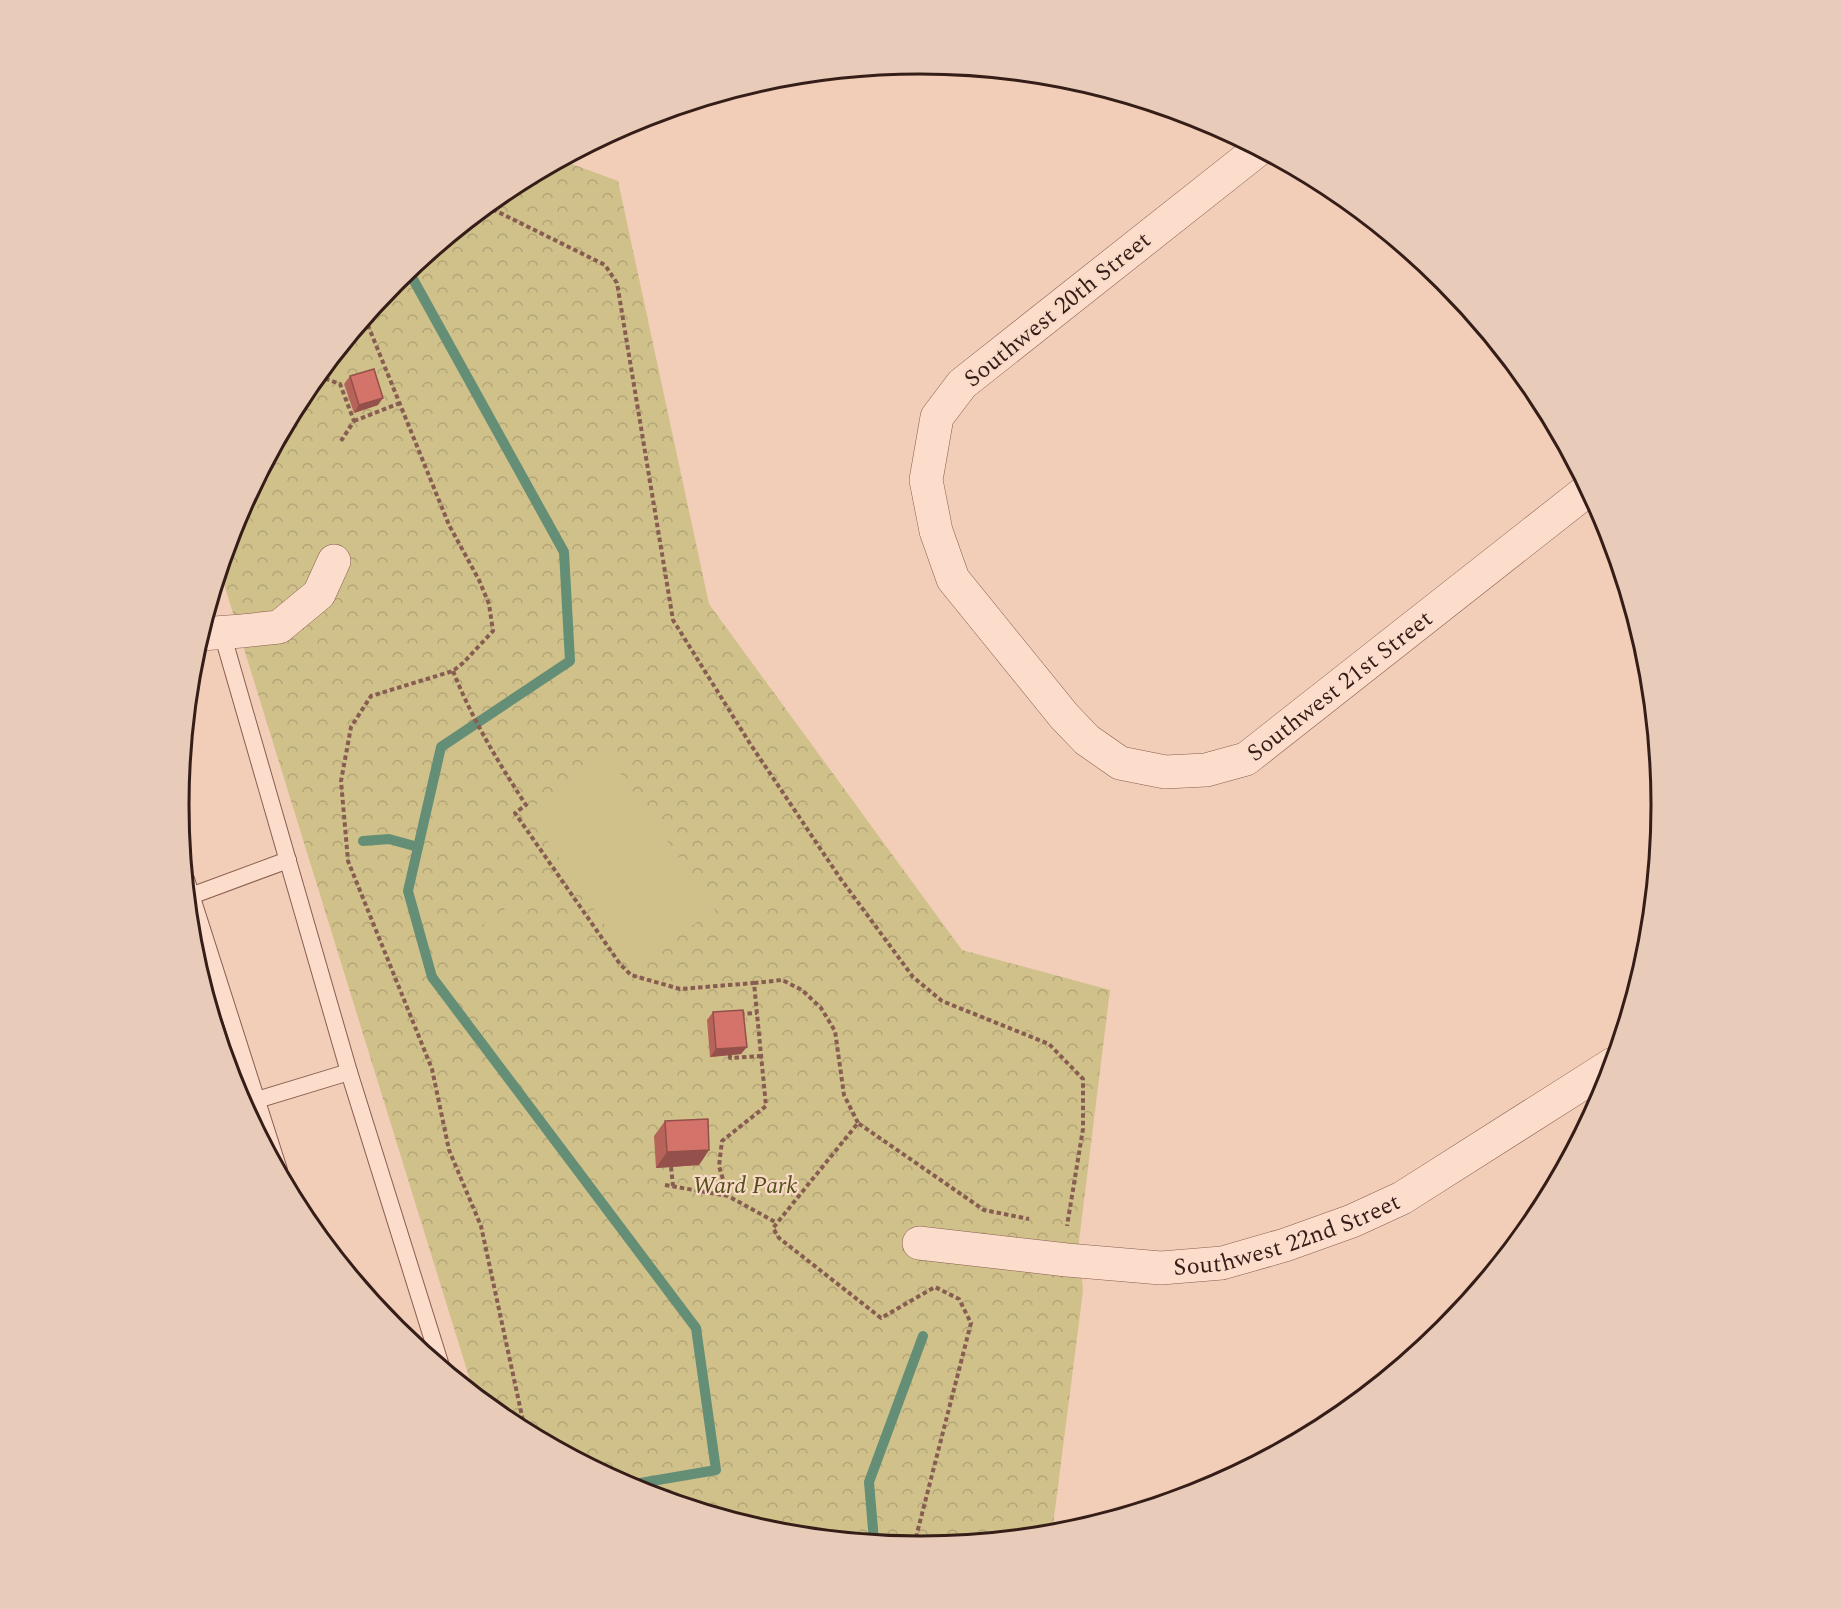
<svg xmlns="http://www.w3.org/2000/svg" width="1841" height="1609" font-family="Spectral,serif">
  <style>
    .park { fill: url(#park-crowns) }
    .pitch { fill: #d0c18b }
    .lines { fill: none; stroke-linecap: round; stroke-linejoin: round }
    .stream { stroke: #658e76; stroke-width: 10 }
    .service-casing { stroke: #885d51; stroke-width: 18 }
    .minor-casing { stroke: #885d51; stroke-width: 34 }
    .path { stroke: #885d51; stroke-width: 4; stroke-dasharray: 4.5 3; stroke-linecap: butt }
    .service { stroke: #fcddcb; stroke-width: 16 }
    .minor { stroke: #fcddcb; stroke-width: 33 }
    .wall { fill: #b6635a }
    .shaded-wall { fill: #94504a }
    .building { fill: #d47369; stroke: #94504a; stroke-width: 1.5 }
    .labels { text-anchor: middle; stroke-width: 4.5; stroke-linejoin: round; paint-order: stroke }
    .street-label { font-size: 24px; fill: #351d18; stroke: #f8dac7 }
    .park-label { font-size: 24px; font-style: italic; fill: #54501d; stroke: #f8dac7 }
    .rim { fill: none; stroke: #351d18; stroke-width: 3 }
  </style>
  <defs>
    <pattern id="park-crowns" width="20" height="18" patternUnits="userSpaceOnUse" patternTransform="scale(1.5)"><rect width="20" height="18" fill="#d0c18b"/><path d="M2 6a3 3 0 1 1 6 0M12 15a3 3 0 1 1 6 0" fill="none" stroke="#b3a577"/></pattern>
  </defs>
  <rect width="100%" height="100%" fill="#f2cdb7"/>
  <polygon class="park" points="561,160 618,181 709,604 962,950 1110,990 1079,1241 1083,1291 1052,1533 920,1546 776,1532 636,1489 508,1421 474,1393 220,571 236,520 304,392 396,280 509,188"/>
  <g class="pitch">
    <polygon points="608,755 715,910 633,966 527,811"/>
    <polygon points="519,900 525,908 489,933 483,924"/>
  </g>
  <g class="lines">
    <g class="stream">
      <polyline points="408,270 564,552 570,661 441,747 408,891 432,977 696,1328 716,1470 629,1485"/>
      <polyline points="363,841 389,839 418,847"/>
      <polyline points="874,1541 869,1482 923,1336"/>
    </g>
    <defs>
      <g id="service">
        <polyline points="222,633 349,1072 441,1366"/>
        <polyline points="186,879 279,1170"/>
        <polyline points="188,897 288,860"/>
        <polyline points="244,1104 349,1072"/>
      </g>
      <g id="minor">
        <path id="s1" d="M1259,149L962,384L937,417L926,480L936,531L953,579L1064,716L1087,740L1120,763L1165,772L1206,770L1246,759L1589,489"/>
        <polyline points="201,634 242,631 279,627 319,594 334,561"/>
        <path id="s2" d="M919,1243L1067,1260L1161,1268L1222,1263L1285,1245L1352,1221L1402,1198L1613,1064"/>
      </g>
    </defs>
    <use href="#service" class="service-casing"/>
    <use href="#minor" class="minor-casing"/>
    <g class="path">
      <polyline points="486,206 605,265 617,283 673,620 749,742 840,878 913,977 942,1001 1049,1044 1083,1079 1083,1129 1067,1226"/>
      <polyline points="365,318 449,525 479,580 489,604 493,631 463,663 453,671 371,696 351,727 341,781 348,861 432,1069 449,1150 481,1226 525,1430"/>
      <polyline points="318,376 340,384 354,421 341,441"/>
      <polyline points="354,421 400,403"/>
      <path d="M453,671C472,719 498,762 526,805L515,813L620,964L631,975L680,989L754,983L766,1106L722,1141L719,1166L728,1196"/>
      <polyline points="754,983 782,980 802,990 821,1008 835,1031 844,1095 858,1123"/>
      <polyline points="740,1014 757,1013"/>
      <polyline points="730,1055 730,1058 761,1056"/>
      <polyline points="671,1167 673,1186"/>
      <polyline points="665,1185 728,1196 777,1223"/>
      <polyline points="914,1545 971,1323 959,1299 935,1287 881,1318 779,1238 773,1228 858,1123 984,1210 1029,1219"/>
    </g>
    <use href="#service" class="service"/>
    <use href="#minor" class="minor"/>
  </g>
  <g class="wall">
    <polygon points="350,376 378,405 354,413 344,384"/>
    <polygon points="713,1012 741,1054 710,1057 707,1020"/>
    <polygon points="665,1121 709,1150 699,1165 656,1168 654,1136"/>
  </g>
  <g class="shaded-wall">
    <polygon points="383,398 378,405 354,413 359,405"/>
    <polygon points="747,1047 741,1054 710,1057 716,1049"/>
    <polygon points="709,1150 699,1165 656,1168 667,1152"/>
  </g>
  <g class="building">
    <polygon points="374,369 383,398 359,405 350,376"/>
    <polygon points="743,1010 747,1047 716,1049 713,1012"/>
    <polygon points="708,1119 709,1150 667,1152 665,1121"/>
  </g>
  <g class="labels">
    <g class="street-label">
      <text transform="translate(1057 309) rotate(-39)" y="8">Southwest 20th Street</text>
      <text dy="8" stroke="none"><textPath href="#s1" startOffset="1084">Southwest 21st Street</textPath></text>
      <text dy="8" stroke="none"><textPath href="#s2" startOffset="374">Southwest 22nd Street</textPath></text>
    </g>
    <g class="park-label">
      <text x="745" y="1193">Ward Park</text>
    </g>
  </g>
  <path d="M0 0H1841V1609H0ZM189 805a731 731 0 1 1 1462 0a731 731 0 1 1-1462 0Z" fill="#e8cbb9" fill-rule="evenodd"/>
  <path class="rim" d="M189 805a731 731 0 1 1 1462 0a731 731 0 1 1-1462 0Z"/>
</svg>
